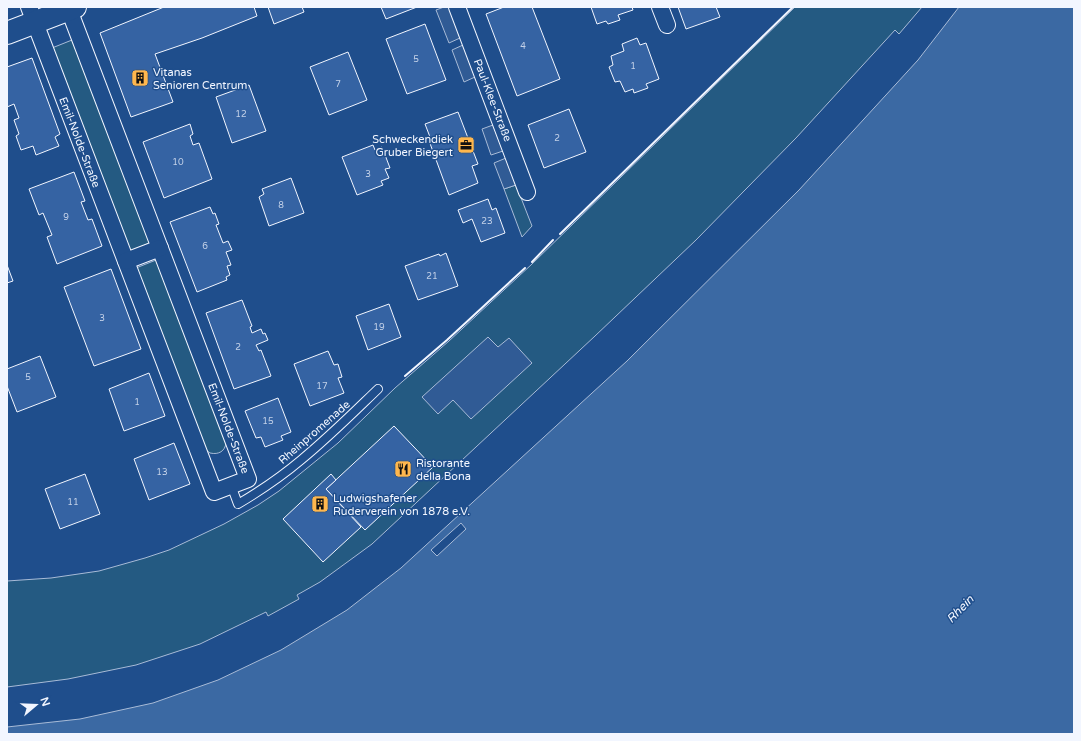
<svg xmlns="http://www.w3.org/2000/svg" width="1081" height="741" font-family="'Varela Round',sans-serif">
  <style>
    .green { fill: #245a82; stroke: #a8bbd7 }
    .parking { fill: #305b95; stroke: #a8bbd7 }
    .water { fill: #3b69a3; stroke: #a8bbd7 }
    .pier { fill: #1f4e8c; stroke: #a8bbd7 }
    .building { fill: #3563a3; stroke: #f2f6ff }
    .lines { fill: none; stroke-linecap: round; stroke-linejoin: round }
    .lane-casing { stroke: #f2f6ff; stroke-width: 10 }
    .street-casing { stroke: #f2f6ff; stroke-width: 18 }
    .secondary-casing { stroke: #f2f6ff; stroke-width: 24 }
    .lane { stroke: #1f4e8c; stroke-width: 8 }
    .street { stroke: #1f4e8c; stroke-width: 16 }
    .secondary { stroke: #1f4e8c; stroke-width: 22 }
    .wall { stroke: #f2f6ff; stroke-width: 2 }
    .labels { text-anchor: middle; stroke-width: 3; stroke-linejoin: round; paint-order: stroke }
    .number-label { font-size: 9px; fill: #c3d1e8 }
    .poi-label { font-size: 11px; fill: #f2f6ff; stroke: #1f4e8c; text-anchor: start }
    .street-label { font-size: 11px; fill: #f2f6ff; stroke: #1f4e8c }
    .water-label { font-size: 12px; font-style: italic; fill: #f2f6ff; stroke: #1f4e8c }
  </style>
  <rect width="100%" height="100%" fill="#1f4e8c"/>
  <g class="green">
    <polygon points="795,7 922,7 899,34 895,30 796,138 696,240 595,336 372,544 320,582 297,595 299,599 268,616 266,612 200,644 136,665 68,679 7,687 7,581 51,578 99,571 145,558 169,550 224,524 258,505 279,491 338,443 395,388 449,341 532,264"/>
    <polygon points="72,40 150,243 130,251 52,48"/>
    <polygon points="516,185 532,226 522,237 504,189"/>
    <path d="M156,260L226,443C225,451 219,455 210,453L206,450L136,268Z"/>
  </g>
  <g class="parking">
    <polygon points="444,7 449,7 460,38 449,43 436,10"/>
    <polygon points="463,45 475,77 464,82 452,50"/>
    <polygon points="493,125 503,151 491,155 482,129"/>
    <polygon points="506,158 516,185 504,189 494,163"/>
    <polygon points="488,337 498,347 509,338 532,363 471,419 453,400 438,414 422,397"/>
  </g>
  <polygon class="water" points="959,7 1074,7 1074,734 7,734 7,727 80,719 153,703 218,680 281,650 347,610 401,568 627,361 799,190 918,60"/>
  <polygon class="pier" points="461,523 466,529 437,556 431,550"/>
  <g class="building">
    <polygon points="164,7 254,7 257,16 202,38 155,54 173,102 131,117 100,33"/>
    <polygon points="268,7 302,7 304,12 274,24"/>
    <polygon points="381,7 417,7 386,19"/>
    <polygon points="504,7 532,7 560,79 517,96 486,14"/>
    <polygon points="591,7 632,7 633,10 618,15 620,20 608,24 606,21 597,24"/>
    <polygon points="678,7 716,7 720,17 686,29"/>
    <polygon points="425,24 446,80 407,94 386,39"/>
    <polygon points="637,38 640,45 646,43 659,79 646,84 648,88 634,93 633,89 625,92 620,81 615,82 609,67 613,65 611,56 624,51 622,44"/>
    <polygon points="348,52 367,100 329,115 310,67"/>
    <polygon points="32,58 60,134 55,137 59,146 36,155 33,146 21,150 16,136 19,134 14,120 19,118 14,104 7,107 7,67"/>
    <polygon points="249,85 266,131 232,143 216,97"/>
    <polygon points="569,109 586,152 544,168 528,125"/>
    <polygon points="458,112 478,164 472,166 478,183 449,195 428,138 430,137 425,124"/>
    <polygon points="190,124 193,134 190,136 193,145 199,143 212,179 164,198 143,142"/>
    <polygon points="373,145 375,150 382,147 390,168 385,169 389,178 381,181 383,185 357,195 342,157"/>
    <polygon points="74,172 85,201 81,202 88,220 92,219 102,246 57,264 47,237 52,235 43,213 39,215 29,189"/>
    <polygon points="291,178 304,213 269,226 259,197 264,194 262,189"/>
    <polygon points="488,199 492,210 496,208 505,233 481,242 472,219 463,223 458,210"/>
    <polygon points="210,207 213,214 215,213 219,224 216,225 223,243 228,241 232,250 226,252 231,265 227,266 230,275 226,277 227,280 197,292 170,222"/>
    <polygon points="446,253 458,286 418,300 405,266 439,254 440,256"/>
    <polygon points="7,265 13,281 7,283"/>
    <polygon points="111,269 141,349 94,366 64,287"/>
    <polygon points="242,300 252,326 250,327 252,333 261,329 263,334 265,333 268,340 256,345 259,351 261,350 271,376 234,389 206,313"/>
    <polygon points="389,304 401,337 368,350 356,316"/>
    <polygon points="328,351 334,365 338,364 342,377 338,378 344,393 310,406 294,364"/>
    <polygon points="40,356 56,397 17,412 7,386 7,369"/>
    <polygon points="149,373 165,416 124,431 109,389"/>
    <polygon points="278,398 291,432 281,436 283,440 265,447 261,437 256,438 245,411"/>
    <polygon points="394,426 433,467 365,530 326,489"/>
    <polygon points="174,443 190,484 149,500 134,459"/>
    <polygon points="85,474 100,514 60,529 45,489"/>
    <polygon points="331,474 336,480 326,489 361,527 323,562 283,519"/>
  </g>
  <g class="lines">
    <defs>
      <path id="lane" d="M231,485L238,504C260,491 282,476 301,460C328,438 353,413 378,389"/>
      <g id="street">
        <polyline points="29,7 214,492 248,479 68,7"/>
        <polyline points="457,7 527,192"/>
        <polyline points="660,7 667,25"/>
        <polyline points="126,261 160,248"/>
      </g>
      <polyline id="secondary" points="7,33 75,7"/>
    </defs>
    <use href="#lane" class="lane-casing"/>
    <use href="#street" class="street-casing"/>
    <use href="#secondary" class="secondary-casing"/>
    <use href="#lane" class="lane"/>
    <use href="#street" class="street"/>
    <use href="#secondary" class="secondary"/>
    <g class="wall">
      <polyline points="560,234 793,7"/>
      <polyline points="532,262 553,240"/>
      <polyline points="405,376 447,340 525,268"/>
    </g>
  </g>
  <defs>
    <symbol id="building-square" viewBox="-11 -11 22 22"><rect x="-9" y="-9" width="18" height="18" rx="4" fill="#ffb74d" stroke="#1f4e8c"/><path d="M-4-6H4V6H1V3H-1V6H-4ZM-2.5-4.3h1.7v1.8h-1.7ZM.8-4.3h1.7v1.8H.8ZM-2.5-1h1.7V.8h-1.7ZM.8-1h1.7V.8H.8Z" fill="#111"/></symbol>
    <symbol id="office-square" viewBox="-11 -11 22 22"><rect x="-9" y="-9" width="18" height="18" rx="4" fill="#ffb74d" stroke="#1f4e8c"/><path d="M-6-3h4V-5.5h4V-3h4V5H-6ZM-1-4.5V-3h2v-1.5ZM-6 0V1H6V0Z" fill="#111"/></symbol>
    <symbol id="restaurant-square" viewBox="-11 -11 22 22"><rect x="-9" y="-9" width="18" height="18" rx="4" fill="#ffb74d" stroke="#1f4e8c"/><path d="M-5-6h1v4h1v-4h1v4h1v-4h1v5L-1.5 .5V6h-2V.5L-5-1ZM5-6V6H3V1.5H1.5Q1.5-4 5-6Z" fill="#111"/></symbol>
  </defs>
  <g fill-rule="evenodd">
    <use href="#building-square" x="130" y="68" width="20" height="20"/>
    <use href="#office-square" x="456" y="135" width="20" height="20"/>
    <use href="#restaurant-square" x="393" y="459" width="20" height="20"/>
    <use href="#building-square" x="310" y="494" width="20" height="20"/>
  </g>
  <g class="labels">
    <g class="number-label">
      <text x="523" y="49">4</text>
      <text x="416" y="62">5</text>
      <text x="633" y="69">1</text>
      <text x="338" y="87">7</text>
      <text x="241" y="117">12</text>
      <text x="557" y="141">2</text>
      <text x="178" y="165">10</text>
      <text x="368" y="177">3</text>
      <text x="281" y="208">8</text>
      <text x="66" y="220">9</text>
      <text x="487" y="224">23</text>
      <text x="205" y="249">6</text>
      <text x="432" y="279">21</text>
      <text x="102" y="321">3</text>
      <text x="379" y="330">19</text>
      <text x="238" y="350">2</text>
      <text x="28" y="380">5</text>
      <text x="322" y="389">17</text>
      <text x="137" y="405">1</text>
      <text x="268" y="424">15</text>
      <text x="162" y="475">13</text>
      <text x="73" y="505">11</text>
    </g>
    <g class="poi-label">
      <text x="153" y="76">Vitanas<tspan x="153" dy="13">Senioren Centrum</tspan></text>
      <text x="453" y="143" text-anchor="end">Schweckendiek<tspan x="453" dy="13">Gruber Biegert</tspan></text>
      <text x="416" y="467">Ristorante<tspan x="416" dy="13">della Bona</tspan></text>
      <text x="333" y="502">Ludwigshafener<tspan x="333" dy="13">Ruderverein von 1878 e.V.</tspan></text>
    </g>
    <g class="street-label">
      <text transform="translate(493 100) rotate(69)" y="4">Paul-Klee-Straße</text>
      <text transform="translate(80 142) rotate(69)" y="4">Emil-Nolde-Straße</text>
      <text transform="translate(229 428) rotate(69)" y="4">Emil-Nolde-Straße</text>
      <text transform="translate(314 432) rotate(-41)" y="4">Rheinpromenade</text>
    </g>
    <g class="water-label">
      <text transform="translate(960 609) rotate(-46)" y="4">Rhein</text>
    </g>
  </g>
  <rect width="1081" height="741" fill="none" stroke="#f2f6ff" stroke-width="16"/>
  <g transform="translate(36 705) rotate(71)" stroke="#1f4e8c" stroke-width="3" paint-order="stroke">
  <path d="M0-3L7 15L0 10L-7 15Z" fill="#f2f6ff"/>
  <text y="-6" font-size="11" font-weight="bold" text-anchor="middle" fill="#f2f6ff">N</text>
  </g>
</svg>
